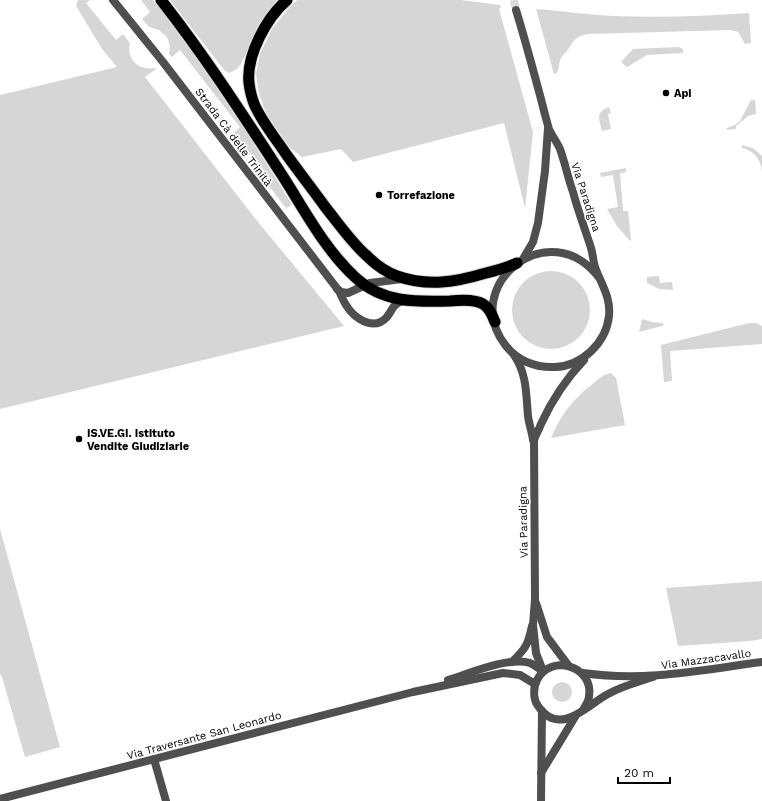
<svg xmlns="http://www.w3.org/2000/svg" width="762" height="801" font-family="'Work Sans',sans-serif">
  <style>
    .green { fill: #d6d6d6 }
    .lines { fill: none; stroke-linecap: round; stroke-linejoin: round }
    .tertiary-tunnel { stroke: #d9d9d9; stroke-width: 8; stroke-dasharray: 8 4; stroke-linecap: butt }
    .trunk-casing { stroke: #dbdbdb; stroke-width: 13 }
    .minor { stroke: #4f4f4f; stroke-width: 8 }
    .tertiary { stroke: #4f4f4f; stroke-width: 8 }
    .trunk { stroke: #000; stroke-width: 11 }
    .poi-dot { fill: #000; stroke: #fff; stroke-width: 1.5 }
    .labels { text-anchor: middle; stroke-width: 3; stroke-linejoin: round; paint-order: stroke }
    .poi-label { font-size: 11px; font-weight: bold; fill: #000; stroke: #fff; text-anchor: start }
    .street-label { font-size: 11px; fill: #000; stroke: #fff }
  </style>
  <rect width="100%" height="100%" fill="#fff"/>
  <g class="green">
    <path d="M78,0H90L86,3L116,40L123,34L130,43C126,59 139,71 155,68L156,69L145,77L258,222L344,326L0,409V95L117,67L102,49L76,6Z"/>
    <path d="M141,0H153C205,65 249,134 292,205L286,208L262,177L266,173L234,133L240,127L180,50L172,57L169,54L170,46L167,37L159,30L149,27L142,19L150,12Z"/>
    <polygon points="170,0 277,0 259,24 241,64 237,69 229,73 224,70"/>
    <polygon points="297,0 461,0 500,5 501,8 499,9 533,132 525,208 504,123 353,162 341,149 302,157 289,147 266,113 259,94 256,74 260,54 272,29 288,9"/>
    <path d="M536,9C562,11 589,15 615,16C660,18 704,16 749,13L751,43L745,44L738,32L731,30L588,34C574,37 574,41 567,51C564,55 561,56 560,61C558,65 560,68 557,73L554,74Z"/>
    <polygon points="679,47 683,49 683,53 647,55 627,67 621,62 633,49"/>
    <polygon points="751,100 755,100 756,114 748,116 736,126 736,129 727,130 727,128 735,125 740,121"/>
    <path d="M609,107L611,113L608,114L611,129L602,131C599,119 595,112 609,107Z"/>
    <path d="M742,145L753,148L762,156V172C761,159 754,151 742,148Z"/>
    <polygon points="626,168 626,172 620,173 623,211 628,211 631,240 630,241 617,226 607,209 618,207 613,175 601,177 600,173"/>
    <circle cx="551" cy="310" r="39"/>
    <polygon points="659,276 660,283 672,282 673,290 659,289 647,283 647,277"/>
    <polygon points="642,319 652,322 662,323 664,325 662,326 639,332"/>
    <polygon points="749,323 756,323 762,326 762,344 670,351 672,381 664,382 661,345"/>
    <path d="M611,373L616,378L625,425L551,438C562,413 573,399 595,382C600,378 604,374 611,373Z"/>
    <polygon points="0,529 60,747 25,757 2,677 0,674"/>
    <polygon points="762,581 762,639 750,641 678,646 666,588"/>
    <circle cx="562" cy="692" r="10"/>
  </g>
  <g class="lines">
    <polyline class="tertiary-tunnel" points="514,0 516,10"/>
    <defs>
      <g id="trunk">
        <path d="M161,0C205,56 243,115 282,175C304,209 325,250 356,278C383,303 416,302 450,301C460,300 475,299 483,304C490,308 492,315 495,322"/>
        <path d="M287,0C267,17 246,55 249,83C250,91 252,99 255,106C263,123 276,139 286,154C299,172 313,190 326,208C339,224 351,242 367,256C375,264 386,272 397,276C428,287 456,282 486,273C497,270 507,268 517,263"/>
      </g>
    </defs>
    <use href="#trunk" class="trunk-casing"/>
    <g class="minor">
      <path d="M113,0L163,62L339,291C341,295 343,300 346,305C354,318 373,332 387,317C393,309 393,303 404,301"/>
      <polyline points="337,289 341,292 348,293 370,283 402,279"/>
      <path d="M512,662C526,648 528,645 532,626"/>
      <path d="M448,680C468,674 510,656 530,663C535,665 539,669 543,671"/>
      <polyline points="154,759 166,801"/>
      <polyline points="541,773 575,717"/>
      <polyline points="0,799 413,692 503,673 520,675 535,684"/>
      <polyline points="541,801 542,711"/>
    </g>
    <g class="tertiary">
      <path d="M516,10C524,36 531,62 538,88C542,102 545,116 549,129C552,136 557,142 560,149C565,163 568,178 573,192C578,211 585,229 591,248C593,254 593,261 595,267C601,284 611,297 609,316C606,343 582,366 555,367C536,368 518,361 506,346C458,286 550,211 600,279"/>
      <polyline points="523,259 533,242 538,223 545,171 548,128"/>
      <path d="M514,355C527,374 526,394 528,416C529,424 532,432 533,440"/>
      <polyline points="536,603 547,637 568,665"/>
      <path d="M543,671L536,653L533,625L535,599L534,441C535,435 539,430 541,424C552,400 566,379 584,360"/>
      <path d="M583,673C645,682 701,670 762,662"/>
      <path d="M583,710C585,706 589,701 589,696C594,666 550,653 537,680C533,688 533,699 538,706C560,738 587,705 608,694C622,686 638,682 653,677"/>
    </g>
    <use href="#trunk" class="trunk"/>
  </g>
  <g class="poi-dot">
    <circle cx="666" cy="93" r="4"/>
    <circle cx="379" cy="195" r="4"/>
    <circle cx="79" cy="439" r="4"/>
  </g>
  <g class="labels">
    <g class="poi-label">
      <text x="674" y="97">Api</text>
      <text x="387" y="199">Torrefazione</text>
      <text x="87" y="437">IS.VE.GI. Istituto<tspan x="87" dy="13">Vendite Giudiziarie</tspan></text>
    </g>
    <g class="street-label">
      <text transform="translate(234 137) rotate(53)" y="4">Strada Cà delle Trinità</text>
      <text transform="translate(586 197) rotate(72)" y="4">Via Paradigna</text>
      <text transform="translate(523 522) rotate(-91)" y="4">Via Paradigna</text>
      <text transform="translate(706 659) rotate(-8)" y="4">Via Mazzacavallo</text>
      <text transform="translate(204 735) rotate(-15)" y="4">Via Traversante San Leonardo</text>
    </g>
  </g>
  <path d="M618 777v6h52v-6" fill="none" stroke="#000000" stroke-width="2"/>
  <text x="624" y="777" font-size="12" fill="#000000" stroke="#ffffff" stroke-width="3" paint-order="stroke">20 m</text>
</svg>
